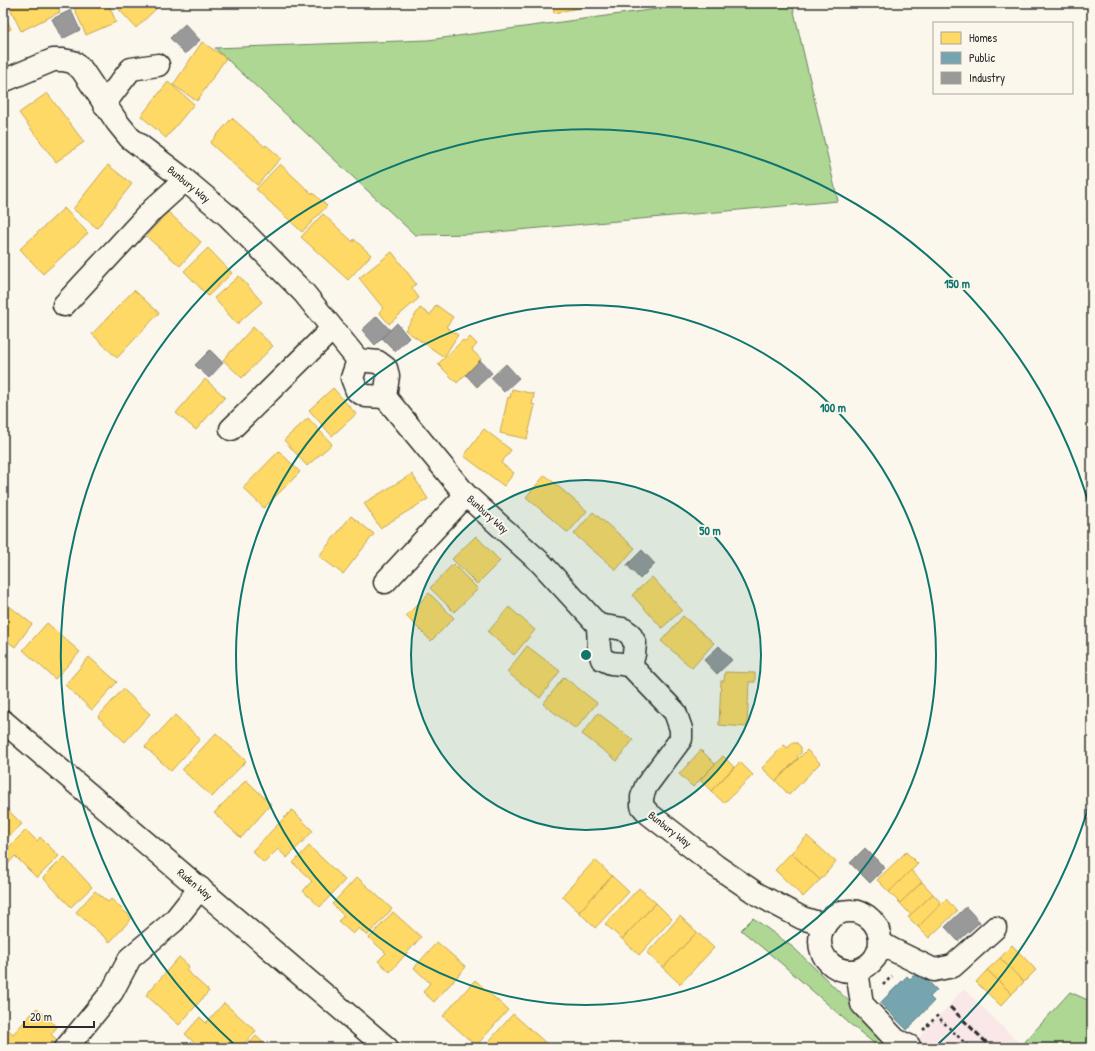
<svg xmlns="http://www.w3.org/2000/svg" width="1095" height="1051" font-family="'Patrick Hand',sans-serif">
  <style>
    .built { fill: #fae7e7 }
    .green { fill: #aed794; stroke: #6c8160 }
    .homes { fill: #ffd966; stroke: #bfa554 }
    .public { fill: #76a5af; stroke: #608087 }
    .industry { fill: #999; stroke: #787878 }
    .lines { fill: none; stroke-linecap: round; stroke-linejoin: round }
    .minor-casing { stroke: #2b2b2b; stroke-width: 25 }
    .path { stroke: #2b2b2b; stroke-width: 2.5; stroke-dasharray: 3 3; stroke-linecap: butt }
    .minor { stroke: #fbf7ec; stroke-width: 22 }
    .rail { stroke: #2b2b2b; stroke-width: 3; stroke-dasharray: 6 3; stroke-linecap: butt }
    .ring { fill: none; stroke: #0f766e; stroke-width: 2 }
    .labels { text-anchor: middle; stroke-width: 4; stroke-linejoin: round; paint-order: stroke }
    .street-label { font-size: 11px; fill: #2b2b2b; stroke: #fbf7ec }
    .centre { fill: #0f766e; stroke: #fbf7ec; stroke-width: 2 }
    .ring-label { font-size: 12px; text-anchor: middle; font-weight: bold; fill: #0f766e; stroke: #fbf7ec; stroke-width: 4; stroke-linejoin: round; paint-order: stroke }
  </style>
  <rect width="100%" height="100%" fill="#fbf7ec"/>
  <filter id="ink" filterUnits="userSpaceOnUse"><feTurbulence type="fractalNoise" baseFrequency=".025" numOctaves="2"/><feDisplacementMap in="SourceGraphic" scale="8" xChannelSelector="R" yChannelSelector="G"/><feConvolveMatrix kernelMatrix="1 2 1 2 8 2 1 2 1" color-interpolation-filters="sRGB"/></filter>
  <g filter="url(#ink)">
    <polygon class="built" points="964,989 1024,1048 909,1048"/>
    <g class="green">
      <polygon points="682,3 792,3 838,201 474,234 415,235 215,48 428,40 672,7"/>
      <polygon points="753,918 794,948 897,1048 880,1048 850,1024 782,964 741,930"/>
      <polygon points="1070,992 1092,1002 1092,1048 1024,1048 1022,1045"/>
    </g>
    <g class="homes">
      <polygon points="16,3 56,3 60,12 21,31 9,6"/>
      <polygon points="72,3 108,3 116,22 86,35"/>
      <polygon points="113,3 158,3 160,5 136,28"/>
      <polygon points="552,3 602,3 554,13"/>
      <polygon points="3,11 11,29 3,33"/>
      <polygon points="202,42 226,58 197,101 173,85"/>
      <polygon points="168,82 194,104 166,138 141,116"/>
      <polygon points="47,93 84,142 56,162 19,113"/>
      <polygon points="232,118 265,147 266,145 281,158 257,185 210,143"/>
      <polygon points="280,164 312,194 313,193 327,206 302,232 256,189"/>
      <polygon points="108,165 132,184 97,228 73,209"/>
      <polygon points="64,208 88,233 43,274 20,249"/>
      <polygon points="168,212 201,242 180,266 146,236"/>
      <polygon points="323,214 353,242 354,239 371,255 348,280 301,237"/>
      <polygon points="208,248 232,273 208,296 184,271"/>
      <polygon points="392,252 416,284 412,288 419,298 389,324 379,312 383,308 359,278"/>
      <polygon points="239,276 262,302 237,324 214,298"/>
      <polygon points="134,290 159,313 117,358 92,334"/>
      <polygon points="436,305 453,317 446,327 458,335 444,357 405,330 420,308 430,315"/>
      <polygon points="253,327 273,346 242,378 223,360"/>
      <polygon points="470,337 477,344 472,350 481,359 457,383 438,364 463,340 465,342"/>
      <polygon points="205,379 225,397 196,430 176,413"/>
      <polygon points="333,388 356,414 332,436 309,410"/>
      <polygon points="512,389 534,394 532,404 535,405 527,439 500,433 508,397 510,398"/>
      <polygon points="308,418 332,444 307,466 284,440"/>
      <polygon points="484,429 511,450 501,463 514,473 504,486 464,456"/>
      <polygon points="279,451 300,472 264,508 243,488"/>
      <polygon points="412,474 428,499 380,528 364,503"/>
      <polygon points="545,475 587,511 568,533 526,497"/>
      <polygon points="593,512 635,548 616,570 574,534"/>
      <polygon points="351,516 374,534 343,574 319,556"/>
      <polygon points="476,536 500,561 477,584 452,559"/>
      <polygon points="453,564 478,589 454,612 430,588"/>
      <polygon points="652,577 682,610 662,628 632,595"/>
      <polygon points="429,593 454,618 431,641 406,616"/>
      <polygon points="3,601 32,624 15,647 3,638"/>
      <polygon points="509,607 535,630 514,655 488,632"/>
      <polygon points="683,616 714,643 692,668 661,641"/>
      <polygon points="47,623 80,652 55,679 23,650"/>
      <polygon points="527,646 560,671 540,698 507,672"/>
      <polygon points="89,657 117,682 92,710 65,685"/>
      <polygon points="725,672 755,673 755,682 749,682 747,727 719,725 721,681 724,681"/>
      <polygon points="564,677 597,703 576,729 543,704"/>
      <polygon points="123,689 150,714 125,742 98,717"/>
      <polygon points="598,713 633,740 617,761 582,734"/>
      <polygon points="175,715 200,739 171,771 145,747"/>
      <polygon points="216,733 246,761 212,797 182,770"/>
      <polygon points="792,743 797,743 801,747 801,753 797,757 798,758 776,781 762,768 784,745 788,748"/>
      <polygon points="701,750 715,764 693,787 679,774"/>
      <polygon points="807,750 820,763 789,795 776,781"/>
      <polygon points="723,756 734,767 711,791 700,780"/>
      <polygon points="740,762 753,775 724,803 711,791"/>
      <polygon points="246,780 271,804 241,838 214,813"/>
      <polygon points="3,805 22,824 3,842"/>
      <polygon points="292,810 313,831 287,858 278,849 264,863 252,851"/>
      <polygon points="26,830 37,841 40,837 59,856 37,878 15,856 8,864 3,859 3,853"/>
      <polygon points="807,836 836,862 820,880 791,853"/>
      <polygon points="309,846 345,880 320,907 303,891 312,881 293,863"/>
      <polygon points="906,852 918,864 889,892 877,880"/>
      <polygon points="791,853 820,880 803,897 775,870"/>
      <polygon points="64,857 92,887 71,907 43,878"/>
      <polygon points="595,860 612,876 579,912 562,896"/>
      <polygon points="911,870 922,882 900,903 889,892"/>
      <polygon points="612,876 629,892 595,928 579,912"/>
      <polygon points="357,877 392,909 367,936 359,928 353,934 338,921 344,916 332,904"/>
      <polygon points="922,882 933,894 911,915 900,903"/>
      <polygon points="639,888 656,903 622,939 605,924"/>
      <polygon points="95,891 108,902 111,899 132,918 110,942 76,912"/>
      <polygon points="933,894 942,904 918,927 908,917"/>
      <polygon points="946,899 957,911 929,938 918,927"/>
      <polygon points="656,903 672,919 639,955 622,939"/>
      <polygon points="393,912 421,937 390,972 378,961 386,953 369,938"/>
      <polygon points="680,916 697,932 663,968 647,953"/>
      <polygon points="697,932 714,948 680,984 663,968"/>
      <polygon points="437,942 466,967 434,1002 423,992 430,983 414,968"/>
      <polygon points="1012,945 1036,970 1024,982 1000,958"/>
      <polygon points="179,957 189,966 186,970 209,991 179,1025 146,995"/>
      <polygon points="1000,958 1024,982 1012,994 987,970"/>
      <polygon points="987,970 1012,994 1001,1006 976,982"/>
      <polygon points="475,980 508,1010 476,1046 443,1016"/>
      <polygon points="224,1003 256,1031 240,1048 200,1048 185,1034 200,1017 206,1023"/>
      <polygon points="37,1008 57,1027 51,1034 56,1039 47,1048 25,1048 18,1042 11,1048 7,1048 3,1044 3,1025 13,1034"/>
      <polygon points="513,1014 547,1044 543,1048 483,1048"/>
      <polygon points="256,1036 269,1048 245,1048"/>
    </g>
    <polygon class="public" points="918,971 937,990 930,997 934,1001 907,1030 880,1003 907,976 910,979"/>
    <g class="industry">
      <polygon points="71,10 80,30 62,39 52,19"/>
      <polygon points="185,24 200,40 185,54 170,38"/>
      <polygon points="377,316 390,330 375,345 362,330"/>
      <polygon points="397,323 409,338 395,351 382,338"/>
      <polygon points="210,350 223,363 209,378 195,365"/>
      <polygon points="480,360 492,373 477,387 466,375"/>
      <polygon points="506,364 519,378 504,392 491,378"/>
      <polygon points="642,550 655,564 640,579 627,565"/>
      <polygon points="719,646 732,660 717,674 704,660"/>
      <polygon points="865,848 885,868 870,883 850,863"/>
      <polygon points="966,907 980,922 958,941 945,927"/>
    </g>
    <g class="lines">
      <defs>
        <g id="minor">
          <polyline points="3,81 53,60 63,60 73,62 82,70 117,122 130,138 185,180 228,216 304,293 358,360 378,362 386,368 388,376 385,397"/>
          <polyline points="104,104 131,69 158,65"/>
          <polyline points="64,305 152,210 185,180"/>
          <polyline points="358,360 352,378 357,391 366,396 385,397 466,495 541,563 598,625 623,629 630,634 635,643 634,654 631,666"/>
          <polyline points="231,429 332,329"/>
          <polyline points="385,582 466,495"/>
          <polyline points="598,625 599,649 602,659 611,663 622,664 631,666 675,712 681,729 681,739 646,786 642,797 642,806 649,814 716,866 757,894 802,918 825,925"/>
          <polyline points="3,721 387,1048"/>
          <circle cx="850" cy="941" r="30"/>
          <polyline points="881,943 891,949 934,970 953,966 995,928"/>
          <polyline points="857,971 862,1004 896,1040 909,1046"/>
          <polyline points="66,1048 112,992 130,958 174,921 200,888"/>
        </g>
      </defs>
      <use href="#minor" class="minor-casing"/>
      <g class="path">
        <polyline points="883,985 892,976"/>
        <polyline points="923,1030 937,1016 970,1048"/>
      </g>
      <use href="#minor" class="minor"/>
      <polyline class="rail" points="950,1007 992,1048"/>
    </g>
  </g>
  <circle cx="586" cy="655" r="175" fill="#0f766e" fill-opacity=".12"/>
  <g class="ring">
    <circle cx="586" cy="655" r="175"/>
    <circle cx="586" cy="655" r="350"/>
    <path d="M1092 795A525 525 0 0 1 937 1045M235 1045A525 525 0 1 1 1092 515"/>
  </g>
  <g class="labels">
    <g class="street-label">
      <text transform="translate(189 184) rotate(39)" y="4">Bunbury Way</text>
      <text transform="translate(488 514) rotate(42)" y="4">Bunbury Way</text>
      <text transform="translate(670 829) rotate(38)" y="4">Bunbury Way</text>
      <text transform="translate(195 884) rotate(40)" y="4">Ruden Way</text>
    </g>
  </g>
  <circle cx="586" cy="655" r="6" class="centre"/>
  <g class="ring-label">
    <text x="957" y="288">150 m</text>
    <text x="833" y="412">100 m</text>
    <text x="710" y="535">50 m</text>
  </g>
  <rect width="1095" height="1051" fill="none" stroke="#fbf7ec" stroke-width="16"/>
  <rect x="8" y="8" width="1079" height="1035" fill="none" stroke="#2b2b2b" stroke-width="1.5" filter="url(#ink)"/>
  <rect x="933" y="22" width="140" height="72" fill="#fbf7ec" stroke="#a8a59f"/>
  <rect x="941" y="32" width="20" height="12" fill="#ffd966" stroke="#a8a59f"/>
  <text x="969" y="42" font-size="12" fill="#2b2b2b">Homes</text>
  <rect x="941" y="52" width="20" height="12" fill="#76a5af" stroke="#a8a59f"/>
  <text x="969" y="62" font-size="12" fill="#2b2b2b">Public</text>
  <rect x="941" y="72" width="20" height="12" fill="#999999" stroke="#a8a59f"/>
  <text x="969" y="82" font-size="12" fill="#2b2b2b">Industry</text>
  <path d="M24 1021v6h70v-6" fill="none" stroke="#2b2b2b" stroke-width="2"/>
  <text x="30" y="1021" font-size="12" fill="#2b2b2b" stroke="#fbf7ec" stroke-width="3" paint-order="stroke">20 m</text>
</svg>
